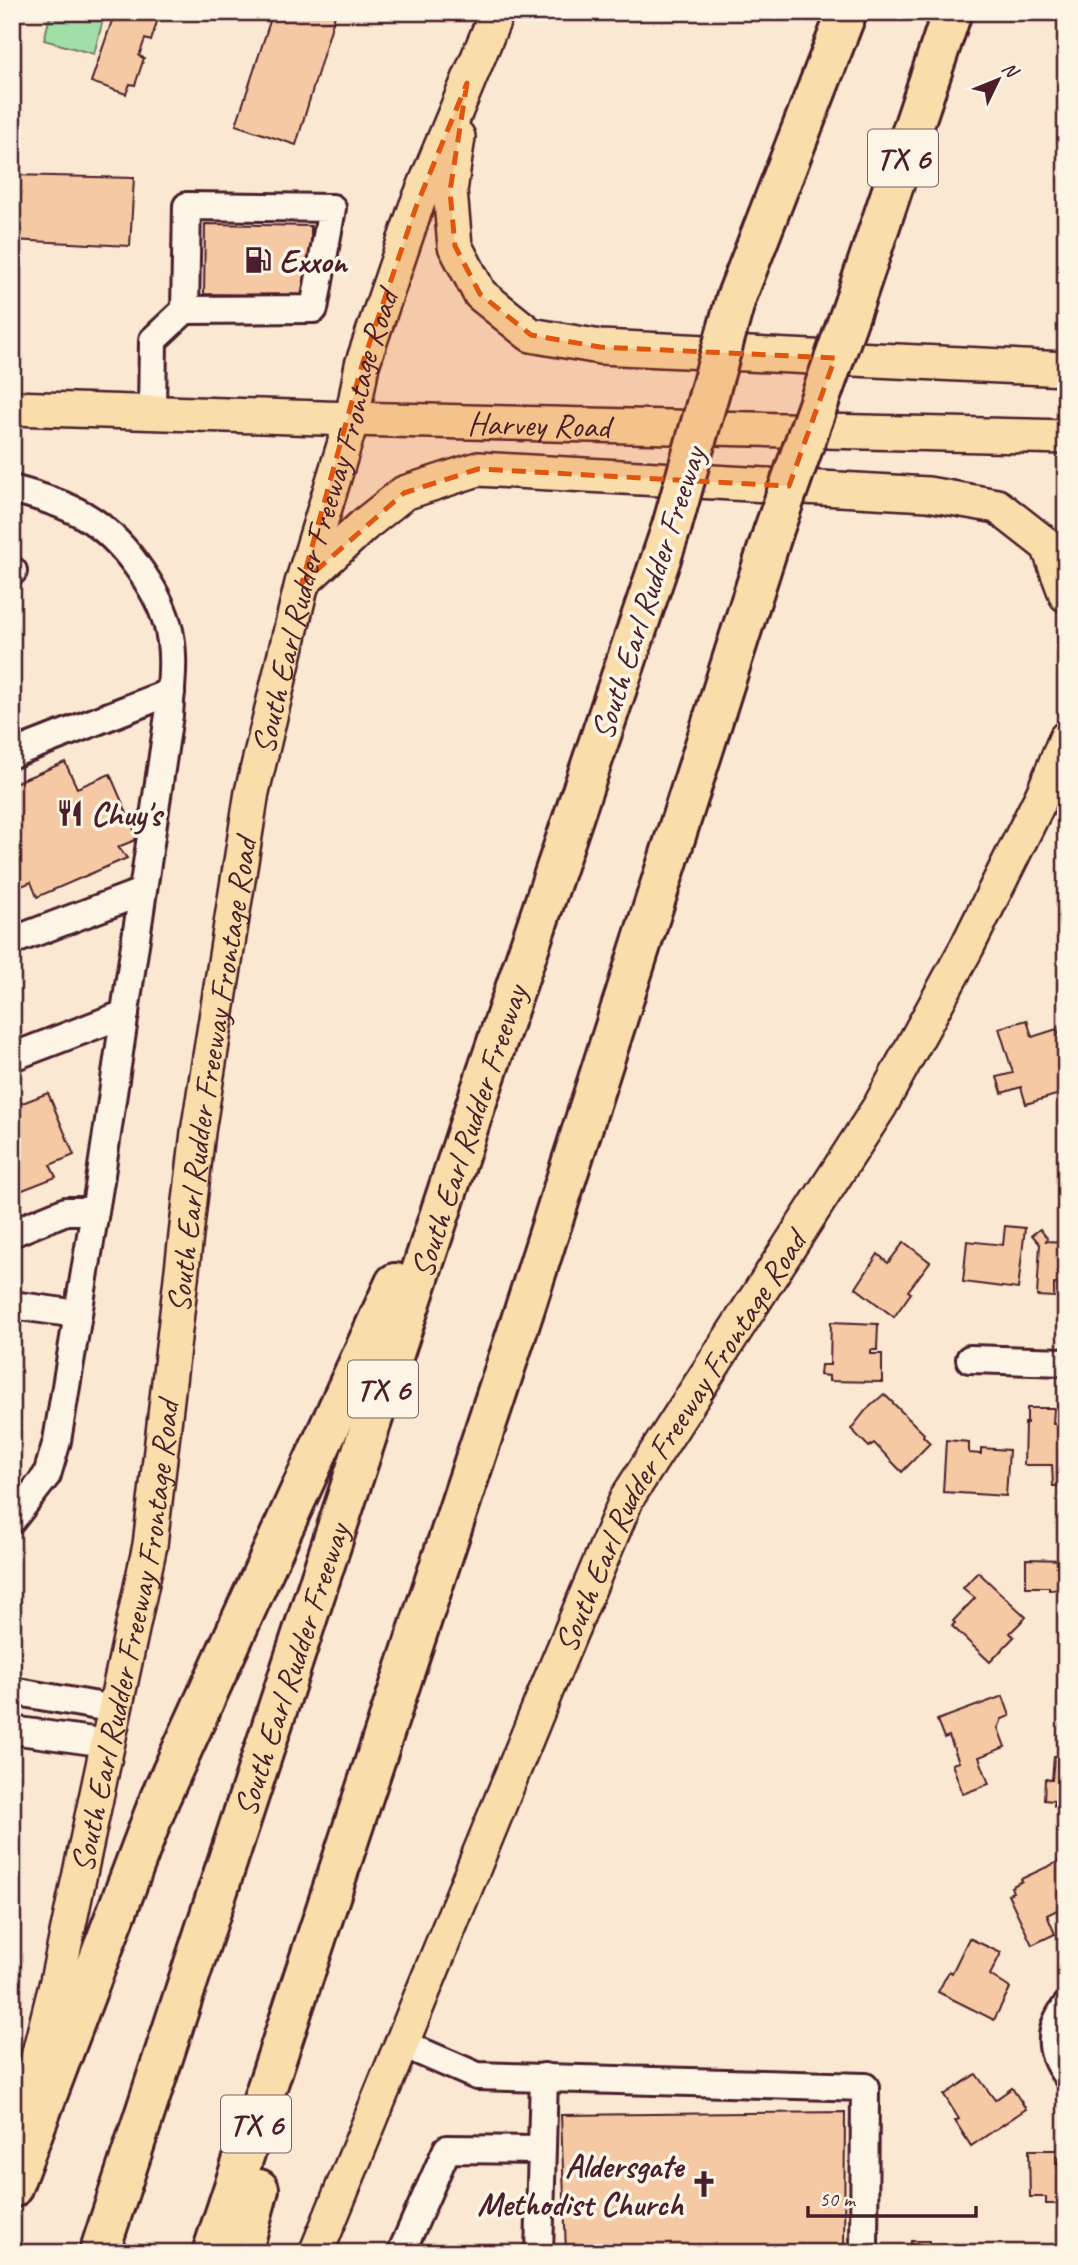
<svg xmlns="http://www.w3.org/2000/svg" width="1078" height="2265" font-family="Caveat,sans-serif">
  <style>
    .green { fill: #a2dfa6; stroke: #767f68; stroke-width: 2 }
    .building { fill: #f6c9a5; stroke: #4a1f2b; stroke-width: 2 }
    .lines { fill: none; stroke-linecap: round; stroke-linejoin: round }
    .minor-casing { stroke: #4a1f2b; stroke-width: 32 }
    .major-casing { stroke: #4a1f2b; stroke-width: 38 }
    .highway-casing { stroke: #4a1f2b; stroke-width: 44 }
    .minor { stroke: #fcf5e5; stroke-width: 26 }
    .major { stroke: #f9deab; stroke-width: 33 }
    .highway { stroke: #f9deab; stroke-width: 38 }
    .highway-bridge-casing { stroke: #4a1f2b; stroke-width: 44; stroke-linecap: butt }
    .highway-bridge { stroke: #f9deab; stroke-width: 38 }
    .marked { fill: #e0560e; fill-opacity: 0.2; stroke: #e0560e; stroke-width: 5; stroke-dasharray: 14 9; stroke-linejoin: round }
    .labels { text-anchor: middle; stroke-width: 7; stroke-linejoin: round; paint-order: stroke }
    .shield { fill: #fcf5e5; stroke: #7f5f63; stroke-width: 2 }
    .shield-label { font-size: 32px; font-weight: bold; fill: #4a1f2b }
    .poi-label { font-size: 33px; font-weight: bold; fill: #4a1f2b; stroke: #fcf5e5; text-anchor: start }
    .street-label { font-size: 33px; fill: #4a1f2b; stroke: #fcf5e5 }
  </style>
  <rect width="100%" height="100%" fill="#fae8d2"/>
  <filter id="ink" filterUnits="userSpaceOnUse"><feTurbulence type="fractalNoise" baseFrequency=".0143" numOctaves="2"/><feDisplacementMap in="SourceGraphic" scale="14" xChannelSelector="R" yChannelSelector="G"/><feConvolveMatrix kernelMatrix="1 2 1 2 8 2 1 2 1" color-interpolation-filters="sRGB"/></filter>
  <g filter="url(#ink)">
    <polygon class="green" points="51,12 105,12 94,54 44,40"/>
    <g class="building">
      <polygon points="115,12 160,12 151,41 145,39 139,56 144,58 135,85 130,84 126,94 91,82"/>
      <polygon points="273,12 336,12 296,145 236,125"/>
      <polygon points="12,175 134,178 130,246 12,240"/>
      <polygon points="205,224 311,226 311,296 204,294"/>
      <polygon points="65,762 77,788 110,774 138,839 118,847 127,858 37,897 31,882 17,888 12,878 12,784"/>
      <polygon points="1027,1020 1032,1037 1057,1029 1066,1052 1066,1092 1026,1104 1021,1087 1002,1093 997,1077 1013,1073 999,1028"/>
      <polygon points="48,1093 74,1155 50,1165 56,1177 20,1191 12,1175 12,1107"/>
      <polygon points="1005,1226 1025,1228 1018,1289 963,1282 967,1241 1003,1245"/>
      <polygon points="1040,1229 1047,1238 1046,1241 1066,1242 1066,1309 1064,1309 1065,1285 1054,1284 1054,1297 1037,1296 1040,1244 1032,1235"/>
      <polygon points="904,1242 930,1262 908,1291 911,1293 894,1317 856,1288 878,1254 888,1263"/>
      <polygon points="831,1322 878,1324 877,1350 871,1350 871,1354 882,1354 882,1382 829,1381 829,1376 820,1375 821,1365 830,1365"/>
      <polygon points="884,1394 924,1434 923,1436 930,1443 902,1472 874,1443 869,1447 851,1429 866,1410"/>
      <polygon points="1027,1408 1054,1408 1053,1423 1058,1423 1058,1427 1064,1427 1064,1413 1066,1413 1066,1486 1053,1486 1052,1465 1024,1465 1025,1423 1027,1423"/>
      <polygon points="946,1440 969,1442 969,1453 981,1454 981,1448 1009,1450 1006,1496 943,1492"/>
      <polygon points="1026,1559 1066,1560 1066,1592 1064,1589 1049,1590 1049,1587 1026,1587"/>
      <polygon points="978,1572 1026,1617 1010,1633 1014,1637 990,1662 952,1626 955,1623 953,1621 975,1598 963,1588"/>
      <polygon points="1003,1696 1010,1716 1002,1719 998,1728 1005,1747 979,1757 989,1784 963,1794 952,1764 959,1762 949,1736 944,1738 937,1720"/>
      <polygon points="1054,1756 1066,1757 1066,1807 1054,1806 1054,1801 1044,1800 1045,1779 1052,1780"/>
      <polygon points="1066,1858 1066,1913 1060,1916 1057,1910 1047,1915 1055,1934 1032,1945 1008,1894 1013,1892 1011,1887 1022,1881 1021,1879"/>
      <polygon points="969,1938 1001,1953 990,1975 1010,1988 994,2020 938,1992 949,1971 952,1973"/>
      <polygon points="976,2074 995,2100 1012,2088 1026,2109 971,2146 955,2121 959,2119 944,2095"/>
      <polygon points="845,2112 844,2253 566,2253 561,2115"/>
      <polygon points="1029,2150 1056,2150 1056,2164 1060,2164 1059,2159 1066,2157 1066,2200 1063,2200 1062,2204 1046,2204 1046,2197 1030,2197"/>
      <rect x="911" y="2241" width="18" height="12"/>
    </g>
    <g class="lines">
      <defs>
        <g id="minor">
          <polyline points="152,412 153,340 185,310 314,309 332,208 187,206 185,310"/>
          <path d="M12,489C69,504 102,517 137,566C150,584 161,602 167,623C176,652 171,686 169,715L100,1181L57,1441L47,1475L12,1520"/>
          <polyline points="12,570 13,571"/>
          <polyline points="12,754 171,692"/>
          <polyline points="12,941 142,892"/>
          <polyline points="12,1057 125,1014"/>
          <polyline points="12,1233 66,1211 95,1211"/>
          <polyline points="12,1305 78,1314"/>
          <polyline points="970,1359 1066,1362"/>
          <polyline points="12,1691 115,1709"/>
          <polyline points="12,1730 107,1743"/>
          <path d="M1066,2006C1048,2030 1048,2051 1066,2075"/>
          <polyline points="403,2044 477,2076 865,2087 864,2253"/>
          <polyline points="401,2253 447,2149 541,2150"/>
          <polyline points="539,2253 544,2077"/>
        </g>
        <g id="major">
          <polyline points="458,137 450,191 455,246 480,294 531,335 600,347 1066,369"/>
          <path id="s1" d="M12,408L352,419L1066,437"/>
          <polyline points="304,581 364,525 404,493 478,469 928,494 997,506 1048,546 1066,595"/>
          <path id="s2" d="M21,2125L57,1981L150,1545L198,1132L252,792L302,583L352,419L362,365L416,207L497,12"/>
          <path id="s3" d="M316,2253L548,1686L627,1498L880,1106L967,947L1043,794L1066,738"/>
        </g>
        <g id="highway">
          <polyline points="736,298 847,12"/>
          <polyline points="854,303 952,12"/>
          <polyline points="12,2188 160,1798 395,1283"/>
          <path id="s4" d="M99,2253L472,1116L672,526"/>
          <polyline points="212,2253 524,1311 773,532"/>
          <polyline points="242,2253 259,2189"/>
        </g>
      </defs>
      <use href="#minor" class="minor-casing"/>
      <use href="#major" class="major-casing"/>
      <use href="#highway" class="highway-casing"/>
      <use href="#minor" class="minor"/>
      <use href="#major" class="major"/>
      <use href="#highway" class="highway"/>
      <defs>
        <g id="highway-bridge">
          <polyline points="672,526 736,298"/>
          <polyline points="773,532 854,303"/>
        </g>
      </defs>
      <use href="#highway-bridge" class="highway-bridge-casing"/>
      <use href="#highway-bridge" class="highway-bridge"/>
    </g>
  </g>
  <path class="marked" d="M467,83L450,191L455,246L480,294L531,335L600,347L835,358L789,486L478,469L404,493L302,583L362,365L416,207Z"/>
  <defs>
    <symbol id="fuel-bare" viewBox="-9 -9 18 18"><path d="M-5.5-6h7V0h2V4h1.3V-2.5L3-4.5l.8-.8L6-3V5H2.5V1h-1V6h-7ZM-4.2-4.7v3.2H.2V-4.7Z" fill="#4a1f2b" stroke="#fcf5e5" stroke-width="2.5" paint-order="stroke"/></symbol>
    <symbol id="restaurant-bare" viewBox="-9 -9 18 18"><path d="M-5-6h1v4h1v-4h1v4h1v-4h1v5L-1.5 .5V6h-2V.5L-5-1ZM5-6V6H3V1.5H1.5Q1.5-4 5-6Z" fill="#4a1f2b" stroke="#fcf5e5" stroke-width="2.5" paint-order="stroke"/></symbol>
    <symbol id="church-bare" viewBox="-9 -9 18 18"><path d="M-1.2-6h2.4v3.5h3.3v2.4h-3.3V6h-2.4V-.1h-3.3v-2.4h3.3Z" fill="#4a1f2b" stroke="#fcf5e5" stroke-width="2.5" paint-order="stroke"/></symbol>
  </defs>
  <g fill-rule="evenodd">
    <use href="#fuel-bare" x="239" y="241" width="38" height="38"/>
    <use href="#restaurant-bare" x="51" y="794" width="38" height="38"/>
    <use href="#church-bare" x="685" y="2165" width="38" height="38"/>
  </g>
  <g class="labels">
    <g class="shield">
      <rect x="868" y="129.5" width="70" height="57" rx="5"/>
      <rect x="348" y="1360.5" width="70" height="57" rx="5"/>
      <rect x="221" y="2095.5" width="70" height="57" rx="5"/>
    </g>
    <g class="shield-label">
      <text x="903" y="169">TX 6</text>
      <text x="383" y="1400">TX 6</text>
      <text x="256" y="2135">TX 6</text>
    </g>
    <g class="poi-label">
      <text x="279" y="272">Exxon</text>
      <text x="91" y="825">Chuy's</text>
      <text x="683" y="2177" text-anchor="end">Aldersgate<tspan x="683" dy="38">Methodist Church</tspan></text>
    </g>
    <g class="street-label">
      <text dy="12" stroke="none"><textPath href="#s1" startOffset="527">Harvey Road</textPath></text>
      <text dy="12" stroke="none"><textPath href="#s2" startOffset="1634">South Earl Rudder Freeway Frontage Road</textPath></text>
      <text transform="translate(647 593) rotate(-72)" y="12">South Earl Rudder Freeway</text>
      <text dy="12" stroke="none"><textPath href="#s2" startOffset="1068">South Earl Rudder Freeway Frontage Road</textPath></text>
      <text dy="12" stroke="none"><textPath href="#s4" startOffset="1181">South Earl Rudder Freeway</textPath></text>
      <text dy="12" stroke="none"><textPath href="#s3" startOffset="891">South Earl Rudder Freeway Frontage Road</textPath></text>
      <text dy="12" stroke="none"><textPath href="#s2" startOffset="500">South Earl Rudder Freeway Frontage Road</textPath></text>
      <text dy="12" stroke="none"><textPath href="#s4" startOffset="614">South Earl Rudder Freeway</textPath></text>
    </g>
  </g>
  <rect width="1078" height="2265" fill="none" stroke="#fcf5e5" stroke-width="42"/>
  <rect x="21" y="21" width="1036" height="2223" fill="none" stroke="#4a1f2b" stroke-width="2.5" filter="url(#ink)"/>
  <g transform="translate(998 80) rotate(47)" stroke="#fcf5e5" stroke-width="5" paint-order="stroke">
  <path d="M0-5L12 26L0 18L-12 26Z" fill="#4a1f2b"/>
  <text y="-10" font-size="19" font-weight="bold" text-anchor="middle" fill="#4a1f2b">N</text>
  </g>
  <path d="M808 2206v10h168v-10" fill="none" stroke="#4a1f2b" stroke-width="3.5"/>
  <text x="819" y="2206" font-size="21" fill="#4a1f2b" stroke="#fcf5e5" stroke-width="5" paint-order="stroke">50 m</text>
</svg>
